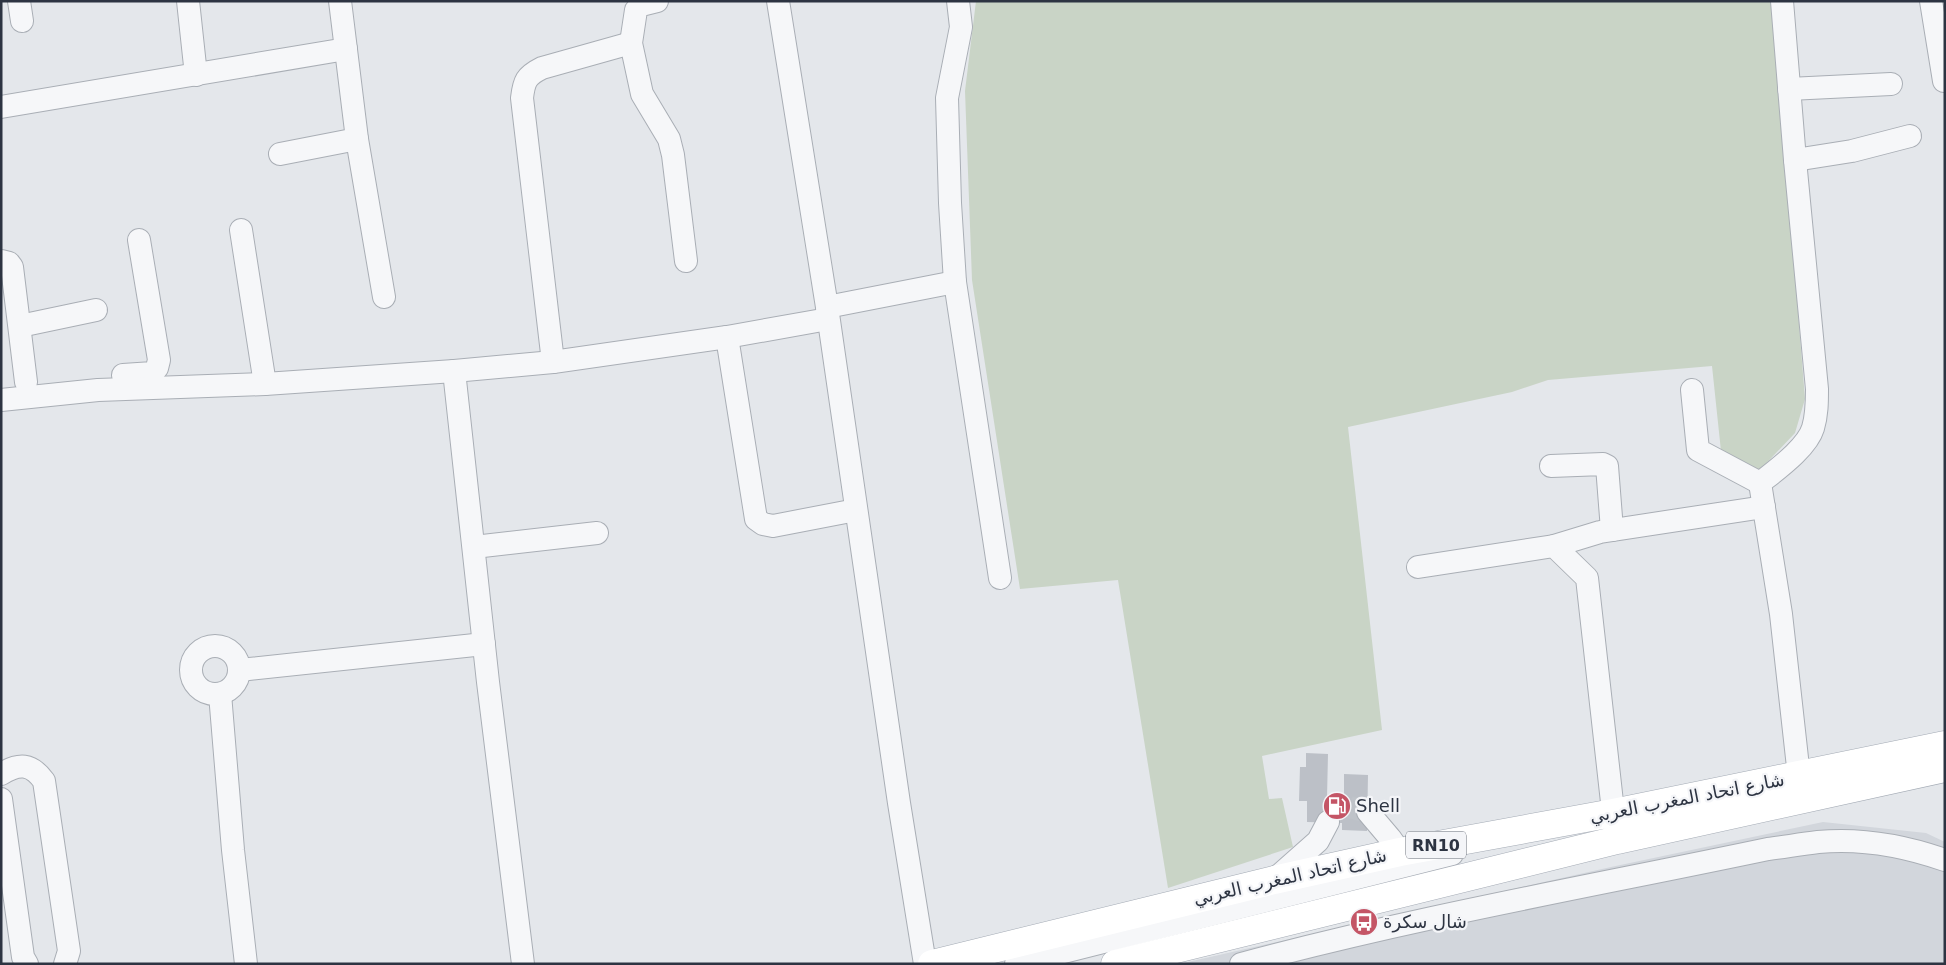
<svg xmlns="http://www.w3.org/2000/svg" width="1946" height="965" font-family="'DejaVu Sans','Noto Sans Arabic',sans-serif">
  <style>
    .built { fill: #d2d6dc }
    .green { fill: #c9d4c6 }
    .building { fill: #bcc0c7 }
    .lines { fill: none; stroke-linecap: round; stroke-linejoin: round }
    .minor-tunnel { stroke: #bfc3c9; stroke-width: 22; stroke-dasharray: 22 11; stroke-linecap: butt }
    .minor-casing { stroke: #a9aeb5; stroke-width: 24 }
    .major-casing { stroke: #a4abb5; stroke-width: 29 }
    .minor { stroke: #f6f7f9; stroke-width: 22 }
    .major { stroke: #fff; stroke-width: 28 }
    .labels { text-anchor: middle; stroke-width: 4.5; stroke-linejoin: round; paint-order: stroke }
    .shield { fill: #f4f5f8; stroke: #696e79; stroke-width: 1 }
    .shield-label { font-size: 16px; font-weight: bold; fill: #2d3442 }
    .street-label { font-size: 18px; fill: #2d3442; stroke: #f4f5f8 }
    .poi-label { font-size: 18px; fill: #2d3442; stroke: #f4f5f8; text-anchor: start }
  </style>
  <rect width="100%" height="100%" fill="#e4e7eb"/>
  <polygon class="built" points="1823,822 1926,833 1945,842 1945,964 1179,964 1611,867"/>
  <polygon class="green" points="976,1 1773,1 1805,399 1795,433 1760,470 1721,451 1712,366 1548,380 1512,392 1348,427 1382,730 1262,756 1269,799 1282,798 1293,847 1168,888 1118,580 1020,589 972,280 965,91"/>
  <polygon class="building" points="1306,753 1328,754 1327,798 1344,798 1344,774 1368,775 1367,831 1342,830 1342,823 1307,822 1307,801 1299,801 1300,767 1306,767"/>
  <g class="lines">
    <polyline class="minor-tunnel" points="1328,822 1337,804 1368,812"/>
    <defs>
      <g id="minor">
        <polyline points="19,1 22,21"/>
        <polyline points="188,1 196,75"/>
        <polyline points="340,1 357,139 384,297"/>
        <polyline points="657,1 641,5 636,10 631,43 642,94 669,139 673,155 686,261"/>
        <polyline points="778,1 827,307 899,803 925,964"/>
        <polyline points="958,1 961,27 947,98 950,203 955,282 1000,578"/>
        <polyline points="1931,1 1944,81"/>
        <polyline points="1789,89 1891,84"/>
        <polyline points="1,107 346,49"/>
        <polyline points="280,154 357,139"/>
        <polyline points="1795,160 1852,151 1910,136"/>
        <polyline points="241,230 265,384"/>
        <polyline points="1,261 9,263 12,267 26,382"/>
        <polyline points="827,307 955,282"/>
        <polyline points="20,326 96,310"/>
        <polyline points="727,337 756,519 763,524 773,526 856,510"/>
        <path d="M553,362L522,98C524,81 526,76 542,68L631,43"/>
        <polyline points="454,371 488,682 523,964"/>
        <polyline points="123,375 153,373 157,368 159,360 139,240"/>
        <polyline points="1692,390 1698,450 1760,483"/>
        <polyline points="1,400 98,390 265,384 454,371 553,362 727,337 828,319"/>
        <polyline points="1551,466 1603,464 1607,466 1612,530"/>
        <path d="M1760,483C1776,470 1807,448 1813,428C1817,415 1817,402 1817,389L1795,160L1782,1"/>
        <polyline points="1760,483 1781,614 1799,776"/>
        <polyline points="1554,546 1600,532 1764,507"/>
        <polyline points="474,547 597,533"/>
        <polyline points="1418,567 1554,546 1587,578 1615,829"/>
        <circle cx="215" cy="670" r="24"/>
        <polyline points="240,670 484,644"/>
        <polyline points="220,694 233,850 246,964"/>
        <path d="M1,774C19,763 31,763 44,781L69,951L65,964"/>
        <polyline points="1,799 23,957 27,964"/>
        <polyline points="1368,812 1390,838 1400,852"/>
        <polyline points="1274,880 1318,841 1328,822"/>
        <polyline points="1016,964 1452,854"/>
        <path d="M1241,964C1415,917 1592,886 1768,849C1784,847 1801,844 1818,842C1860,838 1905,846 1945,860"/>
      </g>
      <g id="major">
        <polyline points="932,964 1274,880 1400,852 1613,813 1945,745"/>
        <polyline points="1115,964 1617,840 1945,768"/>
      </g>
    </defs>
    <use href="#minor" class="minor-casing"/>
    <use href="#major" class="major-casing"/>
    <use href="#minor" class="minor"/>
    <use href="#major" class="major"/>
  </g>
  <defs>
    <symbol id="fuel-disc" viewBox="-11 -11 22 22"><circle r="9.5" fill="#c45566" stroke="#f4f5f8"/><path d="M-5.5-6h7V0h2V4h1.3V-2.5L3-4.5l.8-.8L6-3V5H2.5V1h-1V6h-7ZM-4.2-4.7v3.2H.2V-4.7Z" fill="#fff"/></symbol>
    <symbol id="bus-disc" viewBox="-11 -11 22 22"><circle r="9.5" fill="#c45566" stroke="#f4f5f8"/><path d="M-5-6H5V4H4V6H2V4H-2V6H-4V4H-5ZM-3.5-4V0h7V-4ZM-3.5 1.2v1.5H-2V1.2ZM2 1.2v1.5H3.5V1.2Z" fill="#fff"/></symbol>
  </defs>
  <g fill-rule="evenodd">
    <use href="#fuel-disc" x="1321" y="790" width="32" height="32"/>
    <use href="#bus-disc" x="1348" y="906" width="32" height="32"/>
  </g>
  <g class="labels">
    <rect class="shield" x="1406" y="831.5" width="60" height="27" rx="4"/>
    <g class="shield-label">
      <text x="1436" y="851">RN10</text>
    </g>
    <g class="street-label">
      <text transform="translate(1687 798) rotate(-11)" y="6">شارع اتحاد المغرب العربي</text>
      <text transform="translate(1290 877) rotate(-13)" y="6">شارع اتحاد المغرب العربي</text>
    </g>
    <g class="poi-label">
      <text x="1356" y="812">Shell</text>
      <text x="1383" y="928">شال سكرة</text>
    </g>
  </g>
  <rect width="1946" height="965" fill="none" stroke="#2d3442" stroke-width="5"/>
</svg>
